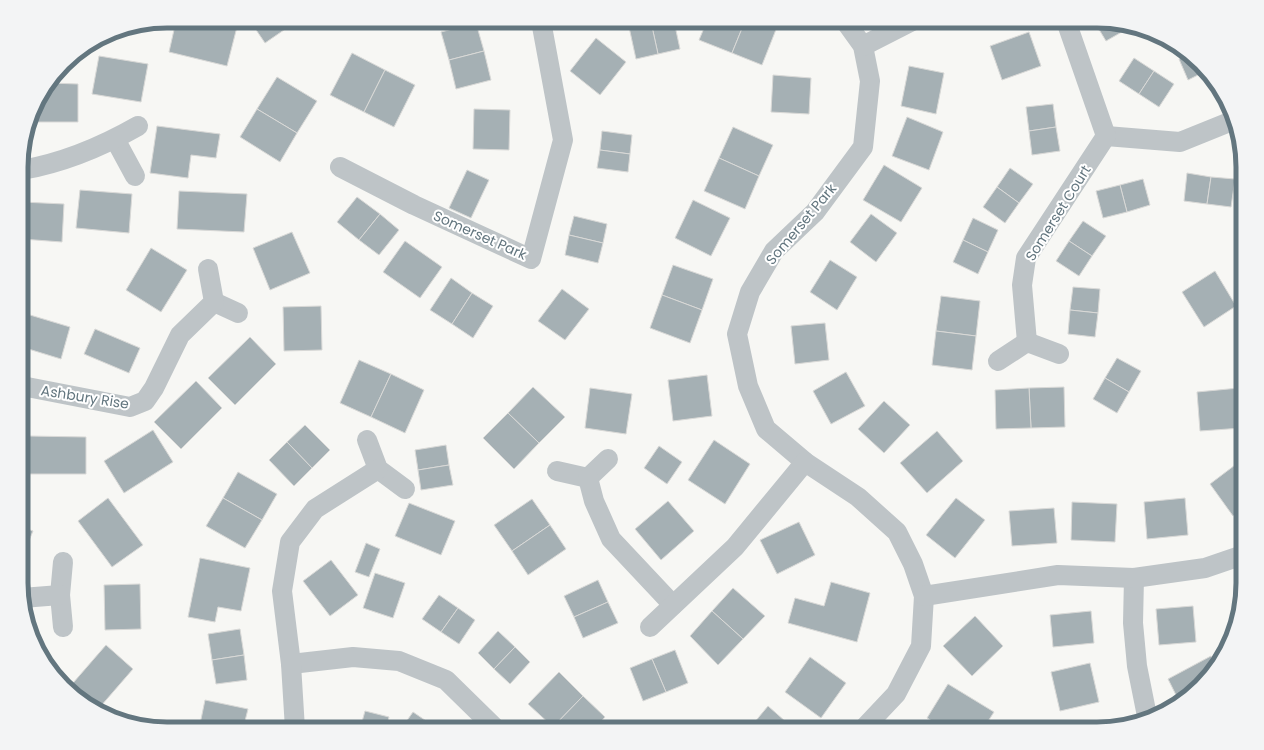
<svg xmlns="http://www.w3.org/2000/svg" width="1264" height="750" font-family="Poppins,sans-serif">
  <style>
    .building { fill: #a5b0b4; stroke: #d9d9d7 }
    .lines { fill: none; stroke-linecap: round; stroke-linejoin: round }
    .minor { stroke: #bec4c7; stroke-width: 20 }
    .labels { text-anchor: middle; stroke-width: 4; stroke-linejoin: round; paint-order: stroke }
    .street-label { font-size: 14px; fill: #63767f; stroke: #fff }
    .rim { fill: none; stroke: #63767f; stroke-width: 5 }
  </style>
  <rect width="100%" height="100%" fill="#f7f7f4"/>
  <g class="building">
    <polygon points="176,21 231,21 238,23 227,66 169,52"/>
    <polygon points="250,21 297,21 265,43"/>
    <polygon points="654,21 674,21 680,49 658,54 651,22"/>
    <polygon points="707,21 745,21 732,53 699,40"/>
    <polygon points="745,21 762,21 777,27 762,65 732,53"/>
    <polygon points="1094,21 1097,21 1127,29 1106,41"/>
    <polygon points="651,22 658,54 636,59 629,27"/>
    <polygon points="476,23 484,51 449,60 441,32"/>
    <polygon points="1029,32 1041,66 1002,80 990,46"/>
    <polygon points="596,38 626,62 600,95 570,71"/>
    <polygon points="484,51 491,80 456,89 449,60"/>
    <polygon points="352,53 385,70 364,112 330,95"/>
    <polygon points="99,56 148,64 141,102 92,94"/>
    <polygon points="1186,56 1202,72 1202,73 1188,80 1179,59"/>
    <polygon points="1134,58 1154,71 1139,94 1119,81"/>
    <polygon points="909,66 944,73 936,114 901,106"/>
    <polygon points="385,70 415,85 394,127 364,112"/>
    <polygon points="1154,71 1174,84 1159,107 1139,94"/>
    <polygon points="773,75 811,78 809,114 771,112"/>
    <polygon points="277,77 317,101 297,133 257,109"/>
    <polygon points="50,83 78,84 78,122 30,122 36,102"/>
    <polygon points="1053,104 1056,127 1029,131 1026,107"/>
    <polygon points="257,109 297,133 280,162 240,137"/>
    <polygon points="474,109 510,110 509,150 473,149"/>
    <polygon points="907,117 943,132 929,170 892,156"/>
    <polygon points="157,126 220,134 216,158 191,155 188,178 150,173"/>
    <polygon points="733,127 773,145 759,176 719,158"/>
    <polygon points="1056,127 1060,151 1032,155 1029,131"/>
    <polygon points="602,131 632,135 630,154 600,150"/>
    <polygon points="600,150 630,154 628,172 597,168"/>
    <polygon points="719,158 759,176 745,209 704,191"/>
    <polygon points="884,165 922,188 901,222 863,200"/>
    <polygon points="1010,168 1033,184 1019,203 997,187"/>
    <polygon points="467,170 489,180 471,218 449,208"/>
    <polygon points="1187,173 1211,177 1207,204 1184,201"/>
    <polygon points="1211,177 1235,179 1231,207 1207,204"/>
    <polygon points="1143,179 1150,205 1127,212 1120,185"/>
    <polygon points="1120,185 1127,212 1103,218 1096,191"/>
    <polygon points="997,187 1019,203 1005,223 983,207"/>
    <polygon points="80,190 132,194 129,233 76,228"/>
    <polygon points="179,191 247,194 244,232 177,229"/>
    <polygon points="357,197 380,214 359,240 337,222"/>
    <polygon points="693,200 730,218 711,256 675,238"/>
    <polygon points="22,202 64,204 62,242 22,239"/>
    <polygon points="380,214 399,230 379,255 359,240"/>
    <polygon points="871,214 897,233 876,262 850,242"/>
    <polygon points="574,216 607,224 603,243 569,235"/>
    <polygon points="973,218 998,230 988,252 963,240"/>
    <polygon points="1083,221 1106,236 1092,256 1069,241"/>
    <polygon points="292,232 310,273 270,290 253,248"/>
    <polygon points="569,235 603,243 598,263 565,255"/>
    <polygon points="963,240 988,252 978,274 953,262"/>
    <polygon points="405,241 442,267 420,298 383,272"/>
    <polygon points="1069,241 1092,256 1079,276 1056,261"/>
    <polygon points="151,248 187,270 161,312 126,290"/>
    <polygon points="830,260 857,277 837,310 810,292"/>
    <polygon points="673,265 713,279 702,310 662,295"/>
    <polygon points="1215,271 1236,306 1204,327 1182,292"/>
    <polygon points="451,278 472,293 452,324 430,310"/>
    <polygon points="1073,287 1100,289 1098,313 1070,310"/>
    <polygon points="562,289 589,309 565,340 538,321"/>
    <polygon points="472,293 493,306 473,338 452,324"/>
    <polygon points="662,295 702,310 690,343 650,328"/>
    <polygon points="941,296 980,301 976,336 936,331"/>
    <polygon points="321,306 322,350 284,351 283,307"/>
    <polygon points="1070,310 1098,313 1095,337 1068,334"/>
    <polygon points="30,315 70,327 61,359 22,347"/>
    <polygon points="825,323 829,360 795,364 791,326"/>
    <polygon points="95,329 140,348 129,373 84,354"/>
    <polygon points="936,331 976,336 972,370 932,365"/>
    <polygon points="250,337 276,364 235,405 208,378"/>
    <polygon points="1117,358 1141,371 1129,392 1105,378"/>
    <polygon points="359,360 391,374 371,417 340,403"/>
    <polygon points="846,372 865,406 831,424 813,391"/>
    <polygon points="391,374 424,390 405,433 371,417"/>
    <polygon points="707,375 712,416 673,421 668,380"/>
    <polygon points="1105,378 1129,392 1117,413 1093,399"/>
    <polygon points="196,381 222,408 181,449 154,422"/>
    <polygon points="533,387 565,417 539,443 508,413"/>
    <polygon points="1064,387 1065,427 1031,428 1029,388"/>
    <polygon points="590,388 632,394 626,434 585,428"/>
    <polygon points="1029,388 1031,428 996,429 995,390"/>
    <polygon points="1239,388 1242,428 1200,431 1197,392"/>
    <polygon points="884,401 910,425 884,453 858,429"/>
    <polygon points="508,413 539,443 514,469 483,438"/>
    <polygon points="305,425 330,450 312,468 287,442"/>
    <polygon points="153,430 173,462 124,493 104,461"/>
    <polygon points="937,431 963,461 927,493 900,463"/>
    <polygon points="28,436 86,437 86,474 28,474"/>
    <polygon points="714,440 750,464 725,504 688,480"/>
    <polygon points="287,442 312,468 294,486 269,460"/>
    <polygon points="446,445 449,465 418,470 415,450"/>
    <polygon points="659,446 682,462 667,484 644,468"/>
    <polygon points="1243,459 1243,508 1233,516 1210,484"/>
    <polygon points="449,465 453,485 421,490 418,470"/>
    <polygon points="238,472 277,494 262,520 223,498"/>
    <polygon points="108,498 143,545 112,567 78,521"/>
    <polygon points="223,498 262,520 245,548 206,526"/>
    <polygon points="956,498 985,520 955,558 926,535"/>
    <polygon points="1185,498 1188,535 1147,539 1144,502"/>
    <polygon points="532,499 550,525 512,551 494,525"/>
    <polygon points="668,501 694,531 661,560 635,529"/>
    <polygon points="1072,502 1117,504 1115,542 1071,540"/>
    <polygon points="409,503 455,521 441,555 395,536"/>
    <polygon points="1054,508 1057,543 1012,546 1009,511"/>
    <polygon points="799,522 815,555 777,574 760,540"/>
    <polygon points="550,525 566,549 528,575 512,551"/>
    <polygon points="22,527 33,531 22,557"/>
    <polygon points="366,543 380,549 369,577 355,572"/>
    <polygon points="200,558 250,568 241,611 218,607 215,622 188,617"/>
    <polygon points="331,560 358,595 330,616 303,581"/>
    <polygon points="375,573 405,583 393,618 363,608"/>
    <polygon points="598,580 608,602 574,617 564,596"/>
    <polygon points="831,582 870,593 857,642 788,623 795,598 824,606"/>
    <polygon points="140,584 141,629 105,630 104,585"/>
    <polygon points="733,588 765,616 743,639 712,611"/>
    <polygon points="439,595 458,608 441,632 422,619"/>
    <polygon points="608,602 618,623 583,638 574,617"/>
    <polygon points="1193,606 1196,642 1159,645 1156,609"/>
    <polygon points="458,608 475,620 459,644 441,632"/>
    <polygon points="712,611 743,639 718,665 690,636"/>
    <polygon points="1091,611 1094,643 1053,647 1050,615"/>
    <polygon points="975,616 1003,646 972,676 943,646"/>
    <polygon points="240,629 244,655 212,660 208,634"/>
    <polygon points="498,631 515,647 494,669 478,653"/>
    <polygon points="106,645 133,669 100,707 73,683"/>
    <polygon points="515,647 530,662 510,684 494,669"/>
    <polygon points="675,650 688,683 666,692 652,659"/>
    <polygon points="244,655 247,680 216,684 212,660"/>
    <polygon points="1211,656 1215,664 1179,701 1168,679"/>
    <polygon points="810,657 846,683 821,718 785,692"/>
    <polygon points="652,659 666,692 643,701 630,668"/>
    <polygon points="1090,663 1099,702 1060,711 1051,672"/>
    <polygon points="559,672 583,696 553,727 528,704"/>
    <polygon points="948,684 994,712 983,729 945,729 927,718"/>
    <polygon points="583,696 605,717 594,729 555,729 553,727"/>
    <polygon points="205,700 248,709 243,729 199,729"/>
    <polygon points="768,706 794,729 749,729"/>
    <polygon points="365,711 389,717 386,729 360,729"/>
    <polygon points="413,712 438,729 401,729"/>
    <polygon points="1073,722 1076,729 1059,729"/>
  </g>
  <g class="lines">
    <g class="minor">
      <polyline points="845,21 863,46 870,81 863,147 815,212 774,251 750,292 737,334 748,386 766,429 805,462 858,497 897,532 913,564 924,596 921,646 896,694 863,729"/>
      <polyline points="863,46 912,21"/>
      <polyline points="1106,136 1180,142 1232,121"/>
      <polyline points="115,139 135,176"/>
      <polyline points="340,167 414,205 531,259 563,140 541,21"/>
      <path d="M22,170C62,163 103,146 138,126"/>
      <polyline points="214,302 238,313"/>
      <polyline points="1027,342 1022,285 1026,258 1106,136 1066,21"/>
      <polyline points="998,361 1027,342 1059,354"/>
      <polyline points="22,386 130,407 145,401 154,388 180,335 214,302 208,269"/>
      <polyline points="367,440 378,469 405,489"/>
      <polyline points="557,471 588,478 608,459"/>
      <polyline points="588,478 594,501 611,539 673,605"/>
      <polyline points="63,562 60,595 63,627"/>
      <polyline points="1134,578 1133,623 1137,666 1147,716"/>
      <polyline points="924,596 1058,575 1134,578 1205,568 1243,555"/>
      <polyline points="22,598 60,595"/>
      <polyline points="650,627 735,547 805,462"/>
      <polyline points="291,664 353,657 399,661 446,680 496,729"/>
      <polyline points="295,729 291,664 282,591 290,542 315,509 378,469"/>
    </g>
  </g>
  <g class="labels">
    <g class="street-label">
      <text transform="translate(1058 213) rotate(-58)" y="5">Somerset Court</text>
      <text transform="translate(801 224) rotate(-50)" y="5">Somerset Park</text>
      <text transform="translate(480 235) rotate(24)" y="5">Somerset Park</text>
      <text transform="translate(85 397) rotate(9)" y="5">Ashbury Rise</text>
    </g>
  </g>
  <path d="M0 0H1264V750H0ZM167 28H1097A139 139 0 0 1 1236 167V583A139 139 0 0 1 1097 722H167A139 139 0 0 1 28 583V167A139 139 0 0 1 167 28Z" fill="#f3f4f5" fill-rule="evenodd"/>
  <path class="rim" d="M167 28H1097A139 139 0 0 1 1236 167V583A139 139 0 0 1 1097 722H167A139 139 0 0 1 28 583V167A139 139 0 0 1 167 28Z"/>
</svg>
